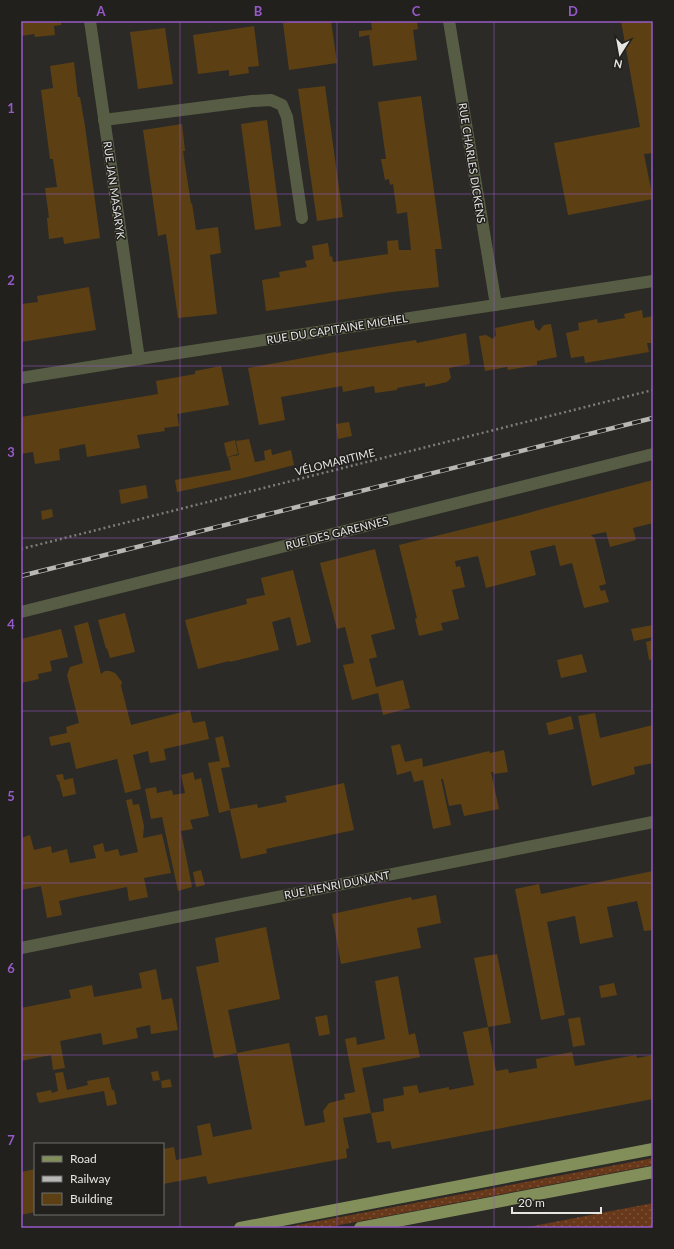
<svg xmlns="http://www.w3.org/2000/svg" width="674" height="1249" font-family="Lato,sans-serif">
  <style>
    .grass { fill: url(#grass-dots) }
    .building { fill: #5c4014 }
    .lines { fill: none; stroke-linecap: round; stroke-linejoin: round }
    .path { stroke: #7d7d7a; stroke-width: 2.5; stroke-dasharray: 2 3; stroke-linecap: butt }
    .minor { stroke: #575d44; stroke-width: 12 }
    .major { stroke: #838f5a; stroke-width: 12 }
    .rail-casing { stroke: #b7b7b5; stroke-width: 4.5 }
    .rail { stroke: #21201d; stroke-width: 3; stroke-dasharray: 9; stroke-linecap: butt }
    .grid { fill: none; stroke: #965ac8; stroke-width: 1; stroke-opacity: 0.55 }
    .labels { text-anchor: middle; stroke-width: 3; stroke-linejoin: round; paint-order: stroke }
    .street-label { font-size: 11px; fill: #e5e5e3; stroke: #21201d }
    .neatline { fill: none; stroke: #965ac8; stroke-width: 1.5 }
    .grid-label { font-size: 13px; text-anchor: middle; font-weight: bold; fill: #965ac8 }
  </style>
  <defs>
    <pattern id="grass-dots" width="8" height="8" patternUnits="userSpaceOnUse"><rect width="8" height="8" fill="#673819"/><path d="M2 2h.1M6 6h.1" fill="none" stroke="#7d553a" stroke-width="1.8" stroke-linecap="round"/></pattern>
  </defs>
  <rect width="100%" height="100%" fill="#2b2a27"/>
  <g class="grass">
    <polygon points="653,1158 653,1165 324,1228 282,1228"/>
    <polygon points="653,1203 653,1228 523,1228"/>
  </g>
  <g class="building">
    <polygon points="21,21 61,21 61,25 54,26 55,35 35,37 34,34 21,36"/>
    <polygon points="296,21 331,21 337,63 289,70 283,23"/>
    <polygon points="371,21 417,21 418,29 413,30 417,60 373,66 369,35 359,37 359,31 372,30"/>
    <polygon points="621,21 653,21 653,153 644,154 653,199 568,215 554,143 640,127"/>
    <polygon points="254,26 259,66 248,67 249,73 229,76 229,70 198,74 193,35"/>
    <polygon points="165,28 173,84 138,89 130,32"/>
    <polygon points="74,62 78,97 80,97 85,126 100,238 64,244 63,237 49,239 47,218 49,218 45,188 57,187 53,159 50,159 41,90 53,88 50,66"/>
    <polygon points="325,86 343,217 317,221 298,89"/>
    <polygon points="421,96 442,249 435,249 439,287 392,292 266,311 262,280 280,277 279,272 307,267 305,261 314,259 312,246 328,243 330,257 332,256 333,262 388,254 387,241 398,240 399,250 411,250 407,212 397,214 393,184 390,185 389,179 385,180 381,159 386,159 378,102"/>
    <polygon points="267,120 281,226 255,230 241,124"/>
    <polygon points="182,124 185,151 183,151 191,204 192,203 196,230 218,227 221,253 210,255 217,314 178,318 166,234 158,236 143,130"/>
    <polygon points="89,287 96,330 21,342 21,304 38,302 37,296"/>
    <polygon points="642,310 643,318 653,316 653,343 647,343 649,352 585,363 584,356 571,358 566,333 579,330 578,323 597,319 598,323 625,318 624,314"/>
    <polygon points="534,320 535,327 539,331 544,325 551,324 557,357 537,361 537,365 508,370 507,367 485,371 479,336 486,335 493,339 496,335 495,328"/>
    <polygon points="466,333 470,364 449,368 451,378 447,382 425,387 425,383 397,388 397,390 375,393 374,386 343,392 342,386 281,397 285,420 259,425 248,368 336,352 336,353 416,340 417,343"/>
    <polygon points="221,366 229,405 177,414 179,426 164,428 165,431 137,435 140,448 87,457 85,444 59,449 60,460 35,464 33,452 21,454 21,417 158,394 156,381 195,374 195,371"/>
    <polygon points="349,422 352,436 338,439 336,424"/>
    <polygon points="249,439 255,462 265,460 264,451 271,449 272,455 291,450 294,465 243,478 177,492 175,480 231,470 228,457 239,455 236,441"/>
    <polygon points="235,440 238,454 227,457 224,443"/>
    <polygon points="653,480 653,523 633,528 636,540 610,547 606,532 591,535 595,539 606,584 599,586 601,591 605,590 609,602 584,608 572,563 560,566 555,545 530,551 536,575 486,588 478,556 455,561 456,567 460,566 465,587 452,590 459,619 441,623 443,630 419,636 415,619 417,618 399,545 521,515 546,508"/>
    <polygon points="146,485 148,498 121,504 119,490"/>
    <polygon points="52,509 53,517 42,520 41,511"/>
    <polygon points="375,549 395,629 371,635 377,657 369,659 376,687 403,680 410,708 383,715 378,693 352,700 343,665 354,663 345,627 337,629 320,563"/>
    <polygon points="293,570 311,642 297,646 290,617 272,622 279,650 230,662 230,661 225,662 198,669 185,620 247,604 246,599 265,595 261,578"/>
    <polygon points="125,613 135,652 110,658 107,648 106,649 98,620"/>
    <polygon points="88,622 101,674 105,671 110,671 115,673 122,682 121,686 131,725 190,710 193,723 205,721 209,739 164,749 166,760 150,763 148,751 133,755 141,789 125,793 117,759 76,769 70,742 51,746 49,737 67,733 66,727 79,723 67,675 70,667 83,663 74,626"/>
    <polygon points="653,625 653,637 634,641 631,629"/>
    <polygon points="61,629 68,657 50,661 52,671 38,674 39,679 21,683 21,639"/>
    <polygon points="653,640 653,659 649,660 646,642"/>
    <polygon points="582,654 587,672 561,678 557,660"/>
    <polygon points="595,713 600,738 653,725 653,763 634,767 635,774 592,786 578,716"/>
    <polygon points="571,716 574,729 549,735 546,723"/>
    <polygon points="223,736 230,767 221,768 230,809 257,804 258,808 287,802 285,796 344,783 354,830 266,849 267,853 241,859 230,810 219,813 208,763 220,761 215,738"/>
    <polygon points="400,744 405,762 422,758 423,767 489,751 490,753 504,750 508,772 494,774 493,772 491,772 499,809 464,816 461,804 449,806 443,779 441,779 451,825 433,829 423,780 414,782 411,771 397,775 391,746"/>
    <polygon points="193,772 195,780 201,778 209,816 190,820 193,829 181,831 192,887 178,891 162,817 151,819 145,789 156,787 157,793 172,790 173,795 185,793 181,775"/>
    <polygon points="63,774 64,780 73,778 76,794 63,797 59,781 58,781 56,775"/>
    <polygon points="132,799 133,805 139,804 144,826 143,838 162,834 171,873 144,878 148,897 129,901 127,887 77,897 59,901 62,915 47,918 41,886 21,890 21,838 30,835 34,850 51,846 52,853 67,849 70,863 96,858 93,846 103,843 105,852 118,849 120,856 138,852 126,800"/>
    <polygon points="201,870 205,885 196,887 193,872"/>
    <polygon points="653,871 653,930 644,931 637,901 607,907 613,937 580,944 575,916 547,922 565,1015 541,1020 515,889 539,884 541,894"/>
    <polygon points="436,895 441,923 417,928 421,948 341,964 332,914 411,897 412,900"/>
    <polygon points="266,927 280,999 228,1010 237,1053 214,1058 196,967 219,962 215,938"/>
    <polygon points="497,954 511,1023 488,1027 474,958"/>
    <polygon points="156,969 162,1000 172,998 178,1030 151,1034 150,1025 136,1028 138,1038 103,1045 101,1033 60,1041 65,1068 53,1070 51,1055 21,1061 21,1008 71,998 69,990 92,985 94,997 142,988 139,973"/>
    <polygon points="398,976 409,1035 415,1033 420,1057 362,1068 371,1113 343,1118 349,1148 346,1149 347,1158 208,1184 206,1176 163,1184 163,1149 174,1147 176,1160 202,1155 197,1126 210,1123 213,1137 252,1129 237,1053 289,1043 305,1126 325,1122 323,1111 329,1103 345,1099 344,1094 355,1092 345,1039 356,1037 357,1045 385,1039 375,981"/>
    <polygon points="614,983 617,995 601,998 599,986"/>
    <polygon points="327,1015 330,1034 319,1036 315,1017"/>
    <polygon points="580,1017 585,1045 573,1047 568,1019"/>
    <polygon points="488,1027 496,1071 508,1069 509,1073 537,1068 536,1059 572,1052 575,1066 636,1055 637,1058 653,1055 653,1099 392,1149 390,1141 377,1143 371,1113 384,1111 383,1099 404,1095 403,1087 417,1085 419,1093 449,1087 449,1090 474,1085 463,1032"/>
    <polygon points="158,1071 160,1080 153,1081 151,1072"/>
    <polygon points="63,1072 67,1090 88,1085 87,1081 109,1077 112,1090 114,1090 117,1104 107,1106 104,1091 39,1103 36,1093 51,1090 52,1093 58,1091 55,1073"/>
    <polygon points="170,1079 172,1087 162,1088 161,1081"/>
    <polygon points="35,1169 35,1212 21,1215 21,1172"/>
  </g>
  <g class="lines">
    <polyline class="path" points="21,549 653,390"/>
    <g class="minor">
      <polyline points="90,21 139,359"/>
      <polyline points="449,21 496,305"/>
      <polyline points="104,120 252,101 271,100 282,105 287,117 302,218"/>
      <polyline points="21,378 139,359 653,281"/>
      <polyline points="21,612 653,454"/>
      <polyline points="21,948 653,822"/>
    </g>
    <g class="major">
      <polyline points="240,1228 653,1149"/>
      <polyline points="360,1228 653,1172"/>
    </g>
    <defs>
      <polyline id="rail" points="21,576 653,418"/>
    </defs>
    <use href="#rail" class="rail-casing"/>
    <use href="#rail" class="rail"/>
  </g>
  <path class="grid" d="M180,21V1228M337,21V1228M494,21V1228M21,194H653M21,366H653M21,538H653M21,711H653M21,883H653M21,1055H653"/>
  <g class="labels">
    <g class="street-label">
      <text transform="translate(472 163) rotate(81)" y="4">RUE CHARLES DICKENS</text>
      <text transform="translate(114 190) rotate(82)" y="4">RUE JAN MASARYK</text>
      <text transform="translate(337 329) rotate(-9)" y="4">RUE DU CAPITAINE MICHEL</text>
      <text transform="translate(335 462) rotate(-14)" y="4">VÉLOMARITIME</text>
      <text transform="translate(337 533) rotate(-14)" y="4">RUE DES GARENNES</text>
      <text transform="translate(337 885) rotate(-11)" y="4">RUE HENRI DUNANT</text>
    </g>
  </g>
  <rect width="674" height="1249" fill="none" stroke="#21201d" stroke-width="44"/>
  <rect x="34" y="1143" width="130" height="72" fill="#21201d" stroke="#6f6f6c"/>
  <rect x="42" y="1156" width="20" height="6" fill="#838f5a" stroke="#6f6f6c"/>
  <text x="70" y="1163" font-size="12" fill="#e5e5e3">Road</text>
  <rect x="42" y="1176" width="20" height="6" fill="#b7b7b5" stroke="#6f6f6c"/>
  <text x="70" y="1183" font-size="12" fill="#e5e5e3">Railway</text>
  <rect x="42" y="1193" width="20" height="12" fill="#5c4014" stroke="#6f6f6c"/>
  <text x="70" y="1203" font-size="12" fill="#e5e5e3">Building</text>
  <g transform="translate(620 54) rotate(191)" stroke="#21201d" stroke-width="3" paint-order="stroke">
  <path d="M0-3L7 15L0 10L-7 15Z" fill="#e5e5e3"/>
  <text y="-6" font-size="11" font-weight="bold" text-anchor="middle" fill="#e5e5e3">N</text>
  </g>
  <path d="M512 1207v6h89v-6" fill="none" stroke="#e5e5e3" stroke-width="2"/>
  <text x="518" y="1207" font-size="12" fill="#e5e5e3" stroke="#21201d" stroke-width="3" paint-order="stroke">20 m</text>
  <rect x="22" y="22" width="630" height="1205" class="neatline"/>
  <g class="grid-label">
    <text x="101" y="16">A</text>
    <text x="258" y="16">B</text>
    <text x="416" y="16">C</text>
    <text x="573" y="16">D</text>
    <text x="11" y="113">1</text>
    <text x="11" y="285">2</text>
    <text x="11" y="457">3</text>
    <text x="11" y="629">4</text>
    <text x="11" y="801">5</text>
    <text x="11" y="973">6</text>
    <text x="11" y="1145">7</text>
  </g>
</svg>
